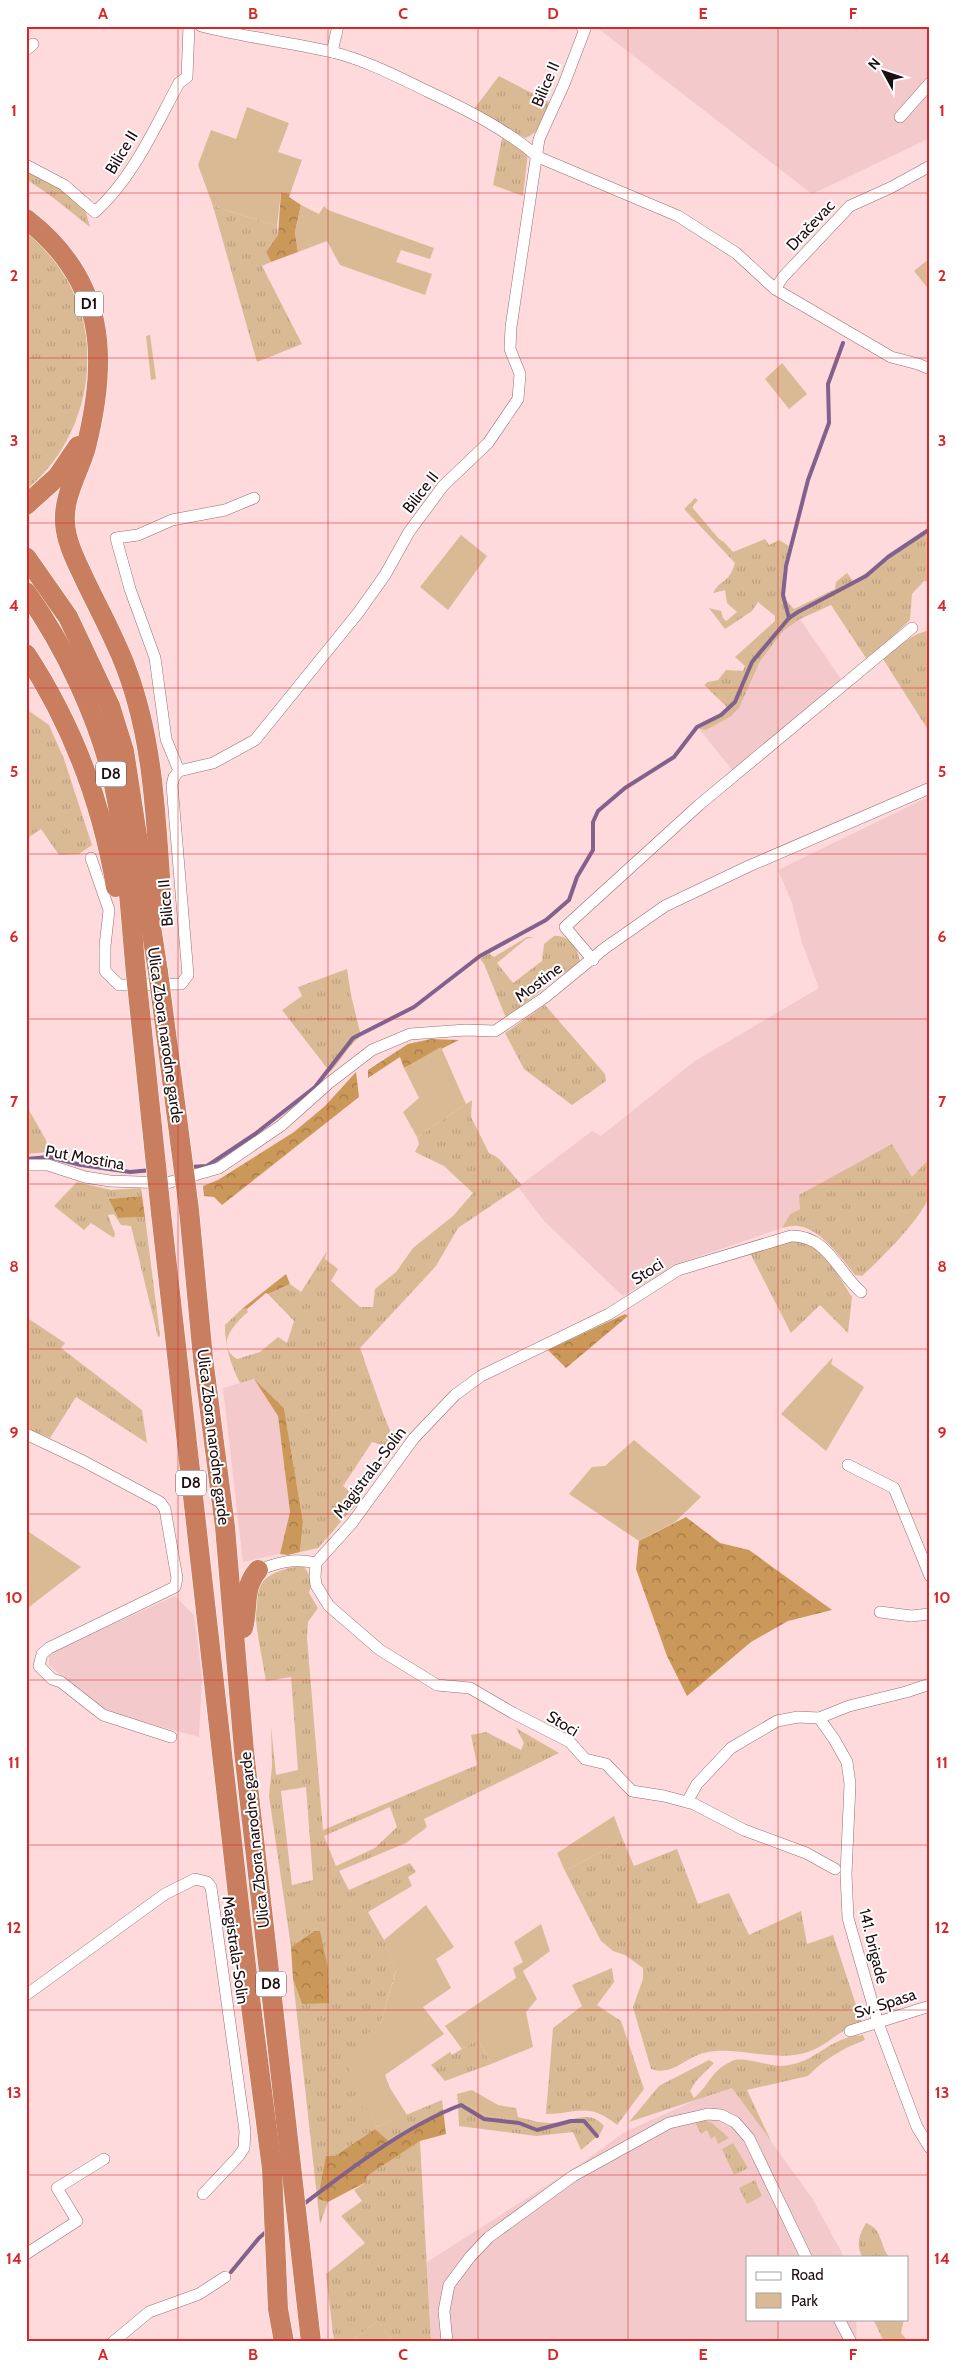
<svg xmlns="http://www.w3.org/2000/svg" width="956" height="2368" font-family="Cabin,sans-serif">
  <style>
    .built { fill: #f3c9cc }
    .grass { fill: url(#grass-tufts); fill-rule: evenodd }
    .forest { fill: url(#forest-crowns) }
    .green { fill: #daba94 }
    .lines { fill: none; stroke-linecap: round; stroke-linejoin: round }
    .stream { stroke: #83618d; stroke-width: 4 }
    .street-casing { stroke: #966e72; stroke-width: 12 }
    .highway-casing { stroke: #fff; stroke-width: 21 }
    .street { stroke: #fff; stroke-width: 11 }
    .highway { stroke: #c97e5f; stroke-width: 20 }
    .highway-bridge-casing { stroke: #fff; stroke-width: 21; stroke-linecap: butt }
    .highway-bridge { stroke: #c97e5f; stroke-width: 20 }
    .grid { fill: none; stroke: #d62828; stroke-width: 1; stroke-opacity: 0.55 }
    .labels { text-anchor: middle; stroke-width: 4; stroke-linejoin: round; paint-order: stroke }
    .shield { fill: #fff; stroke: #615658; stroke-width: 1 }
    .shield-label { font-size: 15px; font-weight: bold; fill: #1d0e10 }
    .street-label { font-size: 16px; fill: #1d0e10; stroke: #fff }
    .neatline { fill: none; stroke: #d62828; stroke-width: 2 }
    .grid-label { font-size: 16px; text-anchor: middle; font-weight: bold; fill: #d62828 }
  </style>
  <defs>
    <pattern id="grass-tufts" width="24" height="20" patternUnits="userSpaceOnUse" patternTransform="scale(1.25)"><rect width="24" height="20" fill="#daba94"/><path d="M3 7l-1-3M5 7V3M7 7l1-3M15 17l-1-3M17 17v-4M19 17l1-3" fill="none" stroke="#bb9f7f"/></pattern>
    <pattern id="forest-crowns" width="20" height="18" patternUnits="userSpaceOnUse" patternTransform="scale(1.25)"><rect width="20" height="18" fill="#ca9858"/><path d="M2 6a3 3 0 1 1 6 0M12 15a3 3 0 1 1 6 0" fill="none" stroke="#a37a47"/></pattern>
  </defs>
  <rect width="100%" height="100%" fill="#fedadd"/>
  <g class="built">
    <polygon points="595,26 930,26 930,138 812,194"/>
    <polygon points="800,619 841,679 733,771 699,729 706,730 730,717 759,663 783,631"/>
    <polygon points="930,796 930,1158 912,1178 892,1144 800,1209 790,1214 782,1228 677,1264 623,1296 545,1222 518,1187 592,1131 601,1136 695,1061 819,988 802,943 792,903 778,870"/>
    <polygon points="254,1379 278,1416 290,1512 280,1554 243,1562 223,1388"/>
    <polygon points="175,1596 194,1615 202,1676 199,1737 128,1718 97,1706 49,1665 49,1656 52,1652"/>
    <polygon points="732,2087 812,2198 844,2257 747,2257 747,2319 856,2319 857,2342 431,2342 427,2262 585,2161 623,2133 709,2094"/>
  </g>
  <g class="grass">
    <path d="M499,76L549,102C544,116 541,133 525,138L474,109Z"/>
    <polygon points="502,138 528,152 523,196 493,185"/>
    <polygon points="26,170 55,185 85,209 90,227 51,196 26,179"/>
    <polygon points="213,206 277,226 278,235 266,252 271,262 262,266 302,344 257,362"/>
    <path d="M26,232C111,294 105,426 26,490Z"/>
    <path d="M695,498L698,500L692,507L719,539L724,542L733,552L765,539L769,545L779,540L789,546L783,571L782,596L794,609L835,589L836,582L847,573L853,581C880,566 903,544 930,528V582L924,581L912,594L910,620L888,641L866,658L831,605L800,619L783,631L759,663L739,708L730,717L706,730L699,729L701,724L720,716L729,709L704,685L708,682L718,680L726,670L743,671L745,666L735,657L775,621V616L758,602L752,611L725,629L709,608L721,611L723,618L726,621L737,612L727,603L725,590L713,593C721,578 728,585 735,563L684,509Z"/>
    <path d="M930,630V733L883,659C898,647 911,634 930,630Z"/>
    <polygon points="29,711 49,725 64,759 92,845 79,854 59,855 41,829 26,839 26,712"/>
    <path d="M554,936C568,934 579,949 580,963L543,986L542,990L506,1018L484,964L480,959L489,953L494,957L527,937H534L526,939L497,963L513,983L542,961L544,944Z"/>
    <path d="M347,969L351,995L361,1036C348,1045 341,1061 330,1072L282,1010L302,996L298,987Z"/>
    <polygon points="545,1005 605,1074 606,1081 572,1105 524,1069 505,1033"/>
    <path d="M472,1100L471,1117L489,1153C502,1157 511,1175 522,1185L458,1228L436,1266L360,1348L384,1416L398,1449L372,1442L343,1486L360,1500L318,1548L300,1552L303,1522L284,1408L254,1379L240,1383C230,1363 225,1347 225,1325L243,1308L247,1309L248,1312C235,1323 214,1345 237,1359L260,1352L278,1337L287,1343L294,1321L268,1294L290,1284L301,1292L327,1251L325,1259L338,1269L331,1281L360,1307H373L375,1289L396,1272L413,1248L453,1216L473,1193L444,1166L415,1152L419,1144L417,1137Z"/>
    <polygon points="26,1105 46,1140 48,1152 26,1154"/>
    <path d="M892,1144L912,1177L930,1158C930,1169 931,1182 930,1193C927,1213 879,1261 862,1276L855,1275C842,1259 820,1228 798,1226C793,1225 787,1227 782,1228L790,1214L800,1209L799,1195Z"/>
    <polygon points="77,1182 111,1190 141,1188 142,1196 110,1199 118,1218 145,1217 160,1336 158,1337 131,1226 121,1225 114,1214 108,1215 115,1234 114,1238 91,1223 84,1230 54,1206"/>
    <path d="M793,1240C824,1245 836,1273 852,1297L848,1333L820,1305L791,1333L750,1253Z"/>
    <polygon points="26,1317 65,1343 61,1348 142,1410 147,1443 76,1397 50,1438 26,1428"/>
    <path d="M304,1566L312,1580L309,1593L318,1608L308,1622L307,1638L323,1830L477,1765L471,1735L486,1732L521,1750L524,1743L516,1728L559,1753L424,1819L427,1827L406,1843L339,1871L349,1890L410,1863L416,1872L408,1877L412,1886L368,1912L384,1940L396,1970L381,2021L345,2057L364,2109L368,2106L377,2127L442,2100L443,2109L390,2142L375,2129L335,2156L318,2198L328,2202L320,2224L293,1979L302,2004L314,1931L291,1947L269,1796L272,1766L271,1726L276,1775L298,1770L291,1677L266,1681C263,1660 251,1611 257,1593C262,1573 287,1567 304,1566ZM306,1787L313,1880L292,1885L281,1791ZM390,1807L397,1827L375,1848L336,1866L324,1836Z"/>
    <path d="M623,1840L634,1866L677,1849L698,1904L729,1893L749,1935L801,1911L807,1944L833,1935L862,2023C841,2028 827,2046 808,2052C774,2063 742,2046 708,2052C687,2055 673,2077 651,2069L633,2007L643,1979V1968L625,1955L613,1951L601,1941L565,1871Z"/>
    <path d="M612,1968L614,1982L597,2005L621,2021L644,2089L617,2125C588,2101 577,2114 546,2114L553,2028L582,2006L572,1985Z"/>
    <path d="M863,2035L865,2040C845,2047 823,2060 808,2076L747,2090L771,2141L732,2088L629,2122L659,2086L709,2060L714,2063L696,2081L690,2091L694,2098C710,2085 710,2071 732,2061C742,2056 768,2066 781,2066C811,2064 821,2047 844,2039C850,2036 857,2036 863,2035Z"/>
    <polygon points="478,2039 491,2064 445,2081 431,2065 450,2052 452,2055"/>
    <path d="M458,2103L473,2107L487,2116L509,2119V2107L516,2108L518,2117C527,2119 539,2123 549,2123C567,2124 589,2107 604,2126L600,2134L581,2150L573,2132L536,2136L459,2126Z"/>
    <polygon points="700,2119 712,2123 729,2138 718,2144 715,2136 711,2139 707,2130 701,2134 695,2122"/>
    <polygon points="420,2141 431,2342 393,2342 378,2321 350,2342 334,2342 326,2274 365,2243 341,2216 362,2201 354,2190 366,2182 367,2176"/>
    <polygon points="733,2143 748,2168 734,2175 722,2149"/>
    <polygon points="755,2180 762,2196 747,2204 739,2188"/>
    <path d="M866,2223C883,2229 879,2244 889,2257H862C856,2243 859,2235 866,2223Z"/>
    <polygon points="873,2319 904,2319 901,2333 909,2342 884,2342"/>
  </g>
  <g class="forest">
    <polygon points="281,192 290,194 289,197 301,205 295,232 298,252 271,262 266,252 278,235"/>
    <polygon points="431,1039 459,1040 404,1068 400,1057 368,1078 368,1070 408,1044"/>
    <polygon points="356,1072 359,1097 222,1205 214,1197 204,1196 203,1186 218,1180 294,1132 325,1106"/>
    <polygon points="142,1196 145,1217 118,1218 109,1199"/>
    <polygon points="286,1274 290,1284 268,1294 266,1293 247,1309 243,1308"/>
    <polygon points="625,1314 628,1316 566,1368 548,1350"/>
    <polygon points="254,1379 284,1408 303,1522 300,1552 288,1555 280,1554 290,1512 278,1416"/>
    <polygon points="686,1517 720,1543 749,1550 832,1610 788,1621 751,1642 687,1696 667,1656 636,1569 639,1541"/>
    <polygon points="314,1931 320,1931 328,1969 329,2003 302,2004 293,1979 291,1947"/>
    <polygon points="443,2109 446,2134 420,2141 367,2176 366,2182 328,2202 318,2199 326,2156 335,2156 375,2129 390,2142"/>
  </g>
  <g class="green">
    <polygon points="247,107 289,123 278,152 302,160 290,194 281,192 277,226 213,206 198,165 211,130 236,139"/>
    <polygon points="301,205 319,214 324,206 328,210 434,248 430,259 401,250 396,262 432,274 425,295 340,265 327,241 298,252 295,232"/>
    <polygon points="930,258 930,291 914,271"/>
    <polygon points="150,335 156,379 151,380 146,336"/>
    <polygon points="782,363 807,394 789,409 765,379"/>
    <polygon points="461,535 487,556 448,610 420,587"/>
    <polygon points="441,1047 466,1104 417,1137 403,1112 419,1098 404,1068"/>
    <polygon points="833,1357 831,1364 864,1387 826,1451 781,1414"/>
    <polygon points="634,1440 701,1497 675,1522 639,1541 569,1494 592,1467 605,1466"/>
    <polygon points="26,1530 81,1567 29,1607 26,1606"/>
    <polygon points="614,1816 623,1840 565,1871 557,1853"/>
    <polygon points="426,1905 454,1947 436,1959 451,1988 423,2007 444,2034 385,2075 390,2088 407,2115 377,2127 368,2107 364,2110 344,2057 381,2021 396,1971 384,1940"/>
    <polygon points="541,1924 550,1951 523,1971 537,1999 526,2012 533,2047 491,2064 478,2039 462,2049 445,2026 516,1978 513,1968 523,1962 514,1942"/>
    <polygon points="472,2090 498,2105 509,2107 509,2119 487,2116 473,2107 458,2103 457,2094"/>
    <polygon points="378,2321 393,2342 350,2342"/>
  </g>
  <g class="lines">
    <g class="stream">
      <polyline points="789,618 783,595 786,566 808,480 829,423 828,384 843,343"/>
      <polyline points="26,1159 49,1157 81,1165 130,1172 152,1170"/>
      <polyline points="189,1167 207,1166 255,1134 315,1087 353,1038 414,1007 480,956 546,920 569,900 577,877 593,850 593,822 598,811 625,788 674,757 697,727 721,715 735,702 752,662 789,618 798,612 866,576 888,557 930,529"/>
      <path d="M301,2206C349,2170 405,2126 461,2105L484,2119L519,2123L537,2130L571,2121H584L597,2136"/>
      <polyline points="231,2272 259,2238 267,2231"/>
    </g>
    <defs>
      <g id="street">
        <path d="M201,26C244,37 288,42 332,52C365,60 396,76 427,91C465,109 506,129 538,157L678,216L736,253L775,289L891,357L918,364L930,369"/>
        <polyline points="26,50 33,44"/>
        <polyline points="332,52 338,26"/>
        <polyline points="900,117 930,83"/>
        <path d="M26,165L64,185L95,212C133,178 155,127 179,83L187,77L189,26"/>
        <polyline points="775,289 783,277 850,206 892,187 930,166"/>
        <polyline points="254,498 225,510 172,520 138,535 116,538 130,589 155,658 166,739 179,771 213,763 255,740 358,613 385,575 409,532 443,486 488,443 518,399 520,374 510,349 511,327 539,139 564,84 585,29 581,26"/>
        <polyline points="91,858 109,910 105,946 105,971 119,985 181,984 188,975 172,785 174,777 179,771"/>
        <polyline points="593,960 565,927 699,805 912,628"/>
        <polyline points="26,1165 48,1165 85,1177 110,1181 167,1183 219,1168 282,1125 329,1083 372,1050 410,1034 466,1030 495,1031 544,998 605,948 665,906 749,866 930,788"/>
        <polyline points="26,1434 83,1461 160,1502 165,1509 177,1578 175,1587 49,1648 42,1654 39,1666 52,1679 61,1682 103,1715 171,1737"/>
        <polyline points="848,1465 894,1488 930,1576"/>
        <path d="M258,1570C280,1562 293,1558 316,1563"/>
        <polyline points="880,1612 911,1616 930,1614"/>
        <polyline points="819,1718 834,1739 847,1762 850,1784 846,1874 848,1918 878,2023 917,2127 930,2148"/>
        <polyline points="687,1802 697,1784 731,1748 777,1721 798,1717 819,1718 849,1706 906,1692 930,1684"/>
        <path d="M835,1869L806,1853L744,1830L694,1804L664,1796L632,1791L606,1764L585,1759L570,1742L513,1713L470,1688L437,1685L380,1650L329,1606L316,1585L315,1577L316,1563L352,1523L414,1438L455,1395L481,1376L609,1314L678,1270L791,1236C827,1235 838,1272 861,1292"/>
        <polyline points="26,1995 165,1894 195,1879 207,1882 211,1887 245,2131 244,2148 238,2157 203,2194"/>
        <polyline points="850,2031 930,2006"/>
        <polyline points="26,2254 77,2221 57,2188 104,2159"/>
        <polyline points="839,2319 851,2342"/>
        <polyline points="113,2342 149,2312 199,2294 225,2277"/>
        <polyline points="447,2342 444,2311 449,2285 470,2257 489,2237 573,2176 669,2123 708,2114 721,2115 735,2122 749,2138 806,2257"/>
      </g>
      <g id="highway">
        <path d="M26,219C105,280 109,356 86,447C79,472 63,496 65,523C66,541 75,559 83,576C97,606 114,636 126,668C155,744 156,826 162,906L150,921"/>
        <polyline points="26,505 57,477 78,446"/>
        <polyline points="26,557 68,617 110,706 124,751 158,972"/>
        <path d="M26,592C65,646 100,721 114,785C127,847 130,911 136,974"/>
        <path d="M26,654C72,724 102,805 116,887"/>
        <polyline points="189,1210 203,1358 225,1527 244,1751 311,2342"/>
        <polyline points="161,1213 247,1975 272,2169 278,2309 284,2342"/>
        <path d="M243,1628C249,1606 242,1589 258,1570"/>
      </g>
    </defs>
    <use href="#street" class="street-casing"/>
    <use href="#highway" class="highway-casing"/>
    <use href="#street" class="street"/>
    <use href="#highway" class="highway"/>
    <defs>
      <g id="highway-bridge">
        <polyline points="158,972 189,1210"/>
        <polyline points="136,974 161,1213"/>
      </g>
    </defs>
    <use href="#highway-bridge" class="highway-bridge-casing"/>
    <use href="#highway-bridge" class="highway-bridge"/>
  </g>
  <path class="grid" d="M178,26V2342M328,26V2342M478,26V2342M628,26V2342M778,26V2257M26,193H930M26,358H930M26,523H930M26,688H930M26,854H930M26,1019H930M26,1184H930M26,1349H930M26,1514H930M26,1680H930M26,1845H930M26,2010H930M26,2175H930M778,2319V2342"/>
  <g class="labels">
    <g class="shield">
      <rect x="75" y="291.5" width="28" height="25" rx="4"/>
      <rect x="96" y="761.5" width="30" height="25" rx="4"/>
      <rect x="176" y="1470.5" width="30" height="25" rx="4"/>
      <rect x="256" y="1971.5" width="30" height="25" rx="4"/>
    </g>
    <g class="shield-label">
      <text x="89" y="309">D1</text>
      <text x="111" y="779">D8</text>
      <text x="191" y="1488">D8</text>
      <text x="271" y="1989">D8</text>
    </g>
    <g class="street-label">
      <text transform="translate(545 84) rotate(-67)" y="6">Bilice II</text>
      <text transform="translate(121 152) rotate(-59)" y="6">Bilice II</text>
      <text transform="translate(810 225) rotate(-47)" y="6">Dračevac</text>
      <text transform="translate(420 492) rotate(-52)" y="6">Bilice II</text>
      <text transform="translate(165 903) rotate(-95)" y="6">Bilice II</text>
      <text transform="translate(538 982) rotate(-37)" y="6">Mostine</text>
      <text transform="translate(166 1035) rotate(82)" y="6">Ulica Zbora narodne garde</text>
      <text transform="translate(85 1157) rotate(10)" y="6">Put Mostina</text>
      <text transform="translate(647 1271) rotate(-33)" y="6">Stoci</text>
      <text transform="translate(214 1437) rotate(83)" y="6">Ulica Zbora narodne garde</text>
      <text transform="translate(369 1472) rotate(-53)" y="6">Magistrala-Solin</text>
      <text transform="translate(563 1723) rotate(31)" y="6">Stoci</text>
      <text transform="translate(254 1840) rotate(-96)" y="6">Ulica Zbora narodne garde</text>
      <text transform="translate(874 1946) rotate(76)" y="6">141. brigade</text>
      <text transform="translate(236 1950) rotate(82)" y="6">Magistrala-Solin</text>
      <text transform="translate(885 2003) rotate(-18)" y="6">Sv. Spasa</text>
    </g>
  </g>
  <rect width="956" height="2368" fill="none" stroke="#ffffff" stroke-width="55"/>
  <rect x="746" y="2256" width="162" height="65" fill="#ffffff" stroke="#a59f9f"/>
  <rect x="756" y="2272" width="25" height="8" fill="#ffffff" stroke="#a59f9f"/>
  <text x="791" y="2280" font-size="15" fill="#1d0e10">Road</text>
  <rect x="756" y="2293" width="25" height="15" fill="#daba94" stroke="#a59f9f"/>
  <text x="791" y="2306" font-size="15" fill="#1d0e10">Park</text>
  <g transform="translate(884 72) rotate(310)" stroke="#ffffff" stroke-width="4" paint-order="stroke">
  <path d="M0-4L9 19L0 12L-9 19Z" fill="#1d0e10"/>
  <text y="-8" font-size="14" font-weight="bold" text-anchor="middle" fill="#1d0e10">N</text>
  </g>
  <rect x="28" y="28" width="900" height="2312" class="neatline"/>
  <g class="grid-label">
    <text x="103" y="19">A</text>
    <text x="253" y="19">B</text>
    <text x="403" y="19">C</text>
    <text x="553" y="19">D</text>
    <text x="703" y="19">E</text>
    <text x="853" y="19">F</text>
    <text x="14" y="116">1</text>
    <text x="942" y="116">1</text>
    <text x="14" y="281">2</text>
    <text x="942" y="281">2</text>
    <text x="14" y="446">3</text>
    <text x="942" y="446">3</text>
    <text x="14" y="611">4</text>
    <text x="942" y="611">4</text>
    <text x="14" y="777">5</text>
    <text x="942" y="777">5</text>
    <text x="14" y="942">6</text>
    <text x="942" y="942">6</text>
    <text x="14" y="1107">7</text>
    <text x="942" y="1107">7</text>
    <text x="14" y="1272">8</text>
    <text x="942" y="1272">8</text>
    <text x="14" y="1438">9</text>
    <text x="942" y="1438">9</text>
    <text x="14" y="1603">10</text>
    <text x="942" y="1603">10</text>
    <text x="14" y="1768">11</text>
    <text x="942" y="1768">11</text>
    <text x="14" y="1933">12</text>
    <text x="942" y="1933">12</text>
    <text x="14" y="2098">13</text>
    <text x="942" y="2098">13</text>
    <text x="14" y="2264">14</text>
    <text x="942" y="2264">14</text>
    <text x="103" y="2360">A</text>
    <text x="253" y="2360">B</text>
    <text x="403" y="2360">C</text>
    <text x="553" y="2360">D</text>
    <text x="703" y="2360">E</text>
    <text x="853" y="2360">F</text>
  </g>
</svg>
